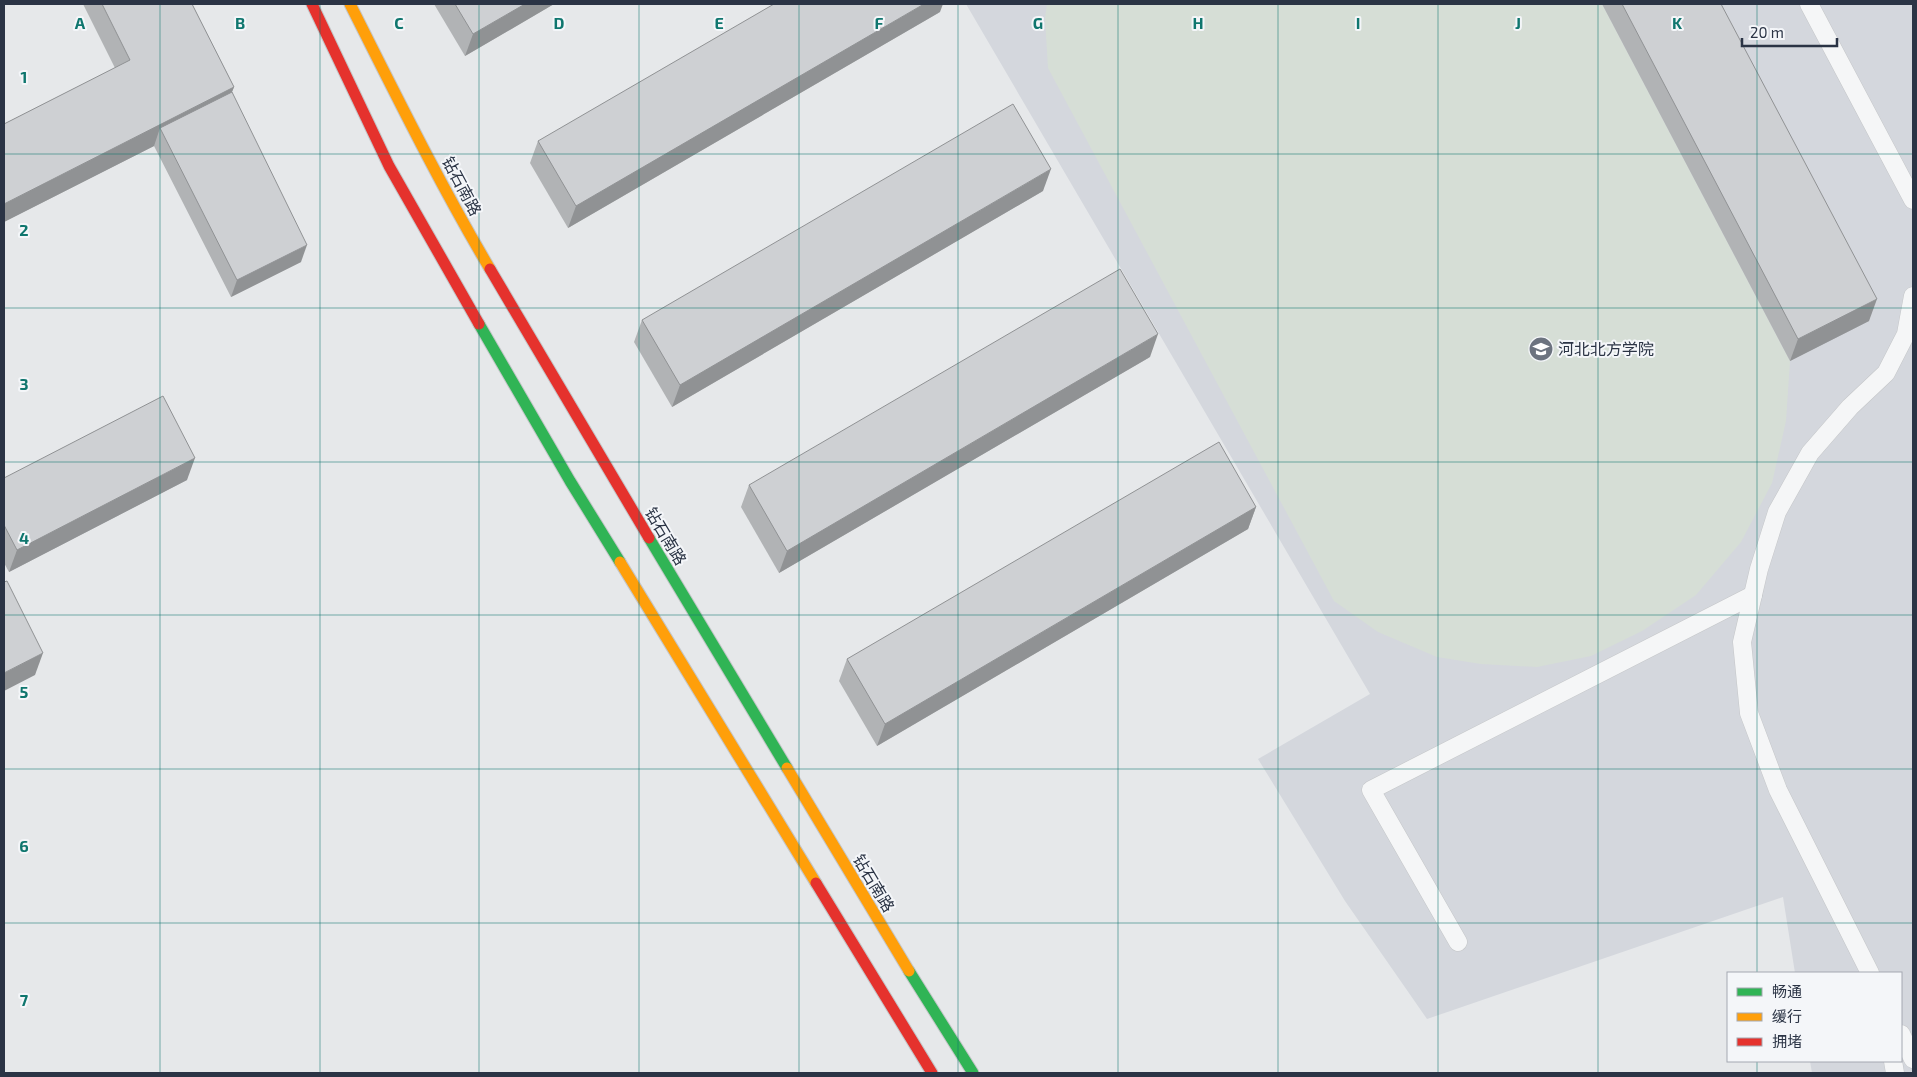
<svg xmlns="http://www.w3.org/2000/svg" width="1917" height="1077" font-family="'Exo 2','Noto Sans SC',sans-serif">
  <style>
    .built { fill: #d4d7dd }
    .green { fill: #d6ded6 }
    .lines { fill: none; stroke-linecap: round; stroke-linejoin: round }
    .lane-casing { stroke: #c4c6c8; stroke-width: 19 }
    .fast-casing { stroke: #c4c6c8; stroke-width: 13 }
    .slow-casing { stroke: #c4c6c8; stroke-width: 13 }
    .jam-casing { stroke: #c4c6c8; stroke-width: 13 }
    .lane { stroke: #f5f6f7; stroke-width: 18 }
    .fast { stroke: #30b455; stroke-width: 11 }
    .slow { stroke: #ff9f0a; stroke-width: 11 }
    .jam { stroke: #e5322d; stroke-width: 11 }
    .wall { fill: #b1b3b5 }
    .shaded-wall { fill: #909294 }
    .building { fill: #ced0d3; stroke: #909294 }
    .grid { fill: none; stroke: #0f766e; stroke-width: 1; stroke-opacity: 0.55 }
    .labels { text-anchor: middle; stroke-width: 4; stroke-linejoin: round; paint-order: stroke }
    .street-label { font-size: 16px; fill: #2b3445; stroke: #f4f6f9 }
    .poi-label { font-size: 16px; fill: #2b3445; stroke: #f4f6f9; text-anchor: start }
    .grid-label { font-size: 16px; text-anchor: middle; font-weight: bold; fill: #0f766e; stroke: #f4f6f9; stroke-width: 4; stroke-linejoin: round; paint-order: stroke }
  </style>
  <rect width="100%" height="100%" fill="#e6e8ea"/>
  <polygon class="built" points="966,4 1913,4 1913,1073 1812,1073 1810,1061 1901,1061 1901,973 1795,973 1783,897 1427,1019 1345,901 1258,759 1370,694"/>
  <polygon class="green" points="1047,4 1602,4 1790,361 1786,421 1772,483 1741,542 1696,595 1642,631 1591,656 1537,667 1481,664 1437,657 1378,632 1334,601 1048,68 1045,18"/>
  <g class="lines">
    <defs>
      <g id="lane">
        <polyline points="1809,4 1913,200"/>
        <polyline points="1458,942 1371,790 1753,595"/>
        <polyline points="1870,973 1778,790 1749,713 1742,642 1759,569 1777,512 1810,453 1850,407 1886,373 1906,334 1913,296"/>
        <polyline points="1901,1034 1913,1059"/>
        <polyline points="1893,1061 1895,1073"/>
      </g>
      <g id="fast">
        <polyline points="479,324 570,481 620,562"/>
        <polyline points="649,538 787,768"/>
        <polyline points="909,971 973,1073"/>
      </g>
      <g id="slow">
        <path d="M350,4C395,93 439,183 490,269"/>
        <polyline points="620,562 816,883"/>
        <polyline points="787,768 909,971"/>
      </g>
      <g id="jam">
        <polyline points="312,4 389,166 479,324"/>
        <polyline points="490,269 649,538"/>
        <polyline points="816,883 932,1073"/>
      </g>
    </defs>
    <use href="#lane" class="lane-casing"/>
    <use href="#fast" class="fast-casing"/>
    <use href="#slow" class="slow-casing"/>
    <use href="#jam" class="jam-casing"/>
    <use href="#lane" class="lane"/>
    <use href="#fast" class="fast"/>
    <use href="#slow" class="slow"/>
    <use href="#jam" class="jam"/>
  </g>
  <g class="wall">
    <polygon points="83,4 192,4 234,87 232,92 301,262 231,297 154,146 4,222 4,124 115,68"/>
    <polygon points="434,4 554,4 465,56"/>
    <polygon points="1602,4 1721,4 1869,321 1790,361"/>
    <polygon points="940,12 568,228 530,163 538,141"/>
    <polygon points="1043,191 672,407 634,342 642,320"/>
    <polygon points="1150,357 779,573 741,507 749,485"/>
    <polygon points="4,478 187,480 9,572 4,563"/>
    <polygon points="1256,507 1248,529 877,746 839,681 847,659"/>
  </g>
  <g class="shaded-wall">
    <polygon points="525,4 554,4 465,56 473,34"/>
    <polygon points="924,4 943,4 940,12 568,228 576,206"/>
    <polygon points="234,87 225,109 160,128 154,146 4,222 4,204"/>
    <polygon points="1051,169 1043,191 672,407 680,385"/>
    <polygon points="307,245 301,262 231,297 237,280"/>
    <polygon points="1877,299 1869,321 1790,361 1798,339"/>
    <polygon points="1158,334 1150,357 779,573 787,551"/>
    <polygon points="195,458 187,480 9,572 17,550"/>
    <polygon points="1256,507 1248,529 877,746 885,724"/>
    <polygon points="43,653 35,675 4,691 4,673"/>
  </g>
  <g class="building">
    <polygon points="102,4 192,4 234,87 4,204 4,124 130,60"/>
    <polygon points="455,4 525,4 473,34"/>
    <polygon points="774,4 924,4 576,206 538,141"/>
    <polygon points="1622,4 1721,4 1877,299 1798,339"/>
    <polygon points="232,92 307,245 237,280 160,128"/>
    <polygon points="1013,104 1051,169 680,385 642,320"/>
    <polygon points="1120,269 1158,334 787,551 749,485"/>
    <polygon points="163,396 195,458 17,550 4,525 4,478"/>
    <polygon points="1219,442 1256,507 885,724 847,659"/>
    <polygon points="7,581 43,653 4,673 4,582"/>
  </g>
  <path class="grid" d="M160,4V1073M320,4V1073M479,4V1073M639,4V1073M799,4V1073M958,4V1073M1118,4V1073M1278,4V1073M1438,4V1073M1598,4V1073M1757,4V973M4,154H1913M4,308H1913M4,462H1913M4,615H1913M4,769H1913M4,923H1913M1757,1061V1073"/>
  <defs>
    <symbol id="university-disc" viewBox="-11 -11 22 22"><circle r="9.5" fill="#6c737f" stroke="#f4f6f9"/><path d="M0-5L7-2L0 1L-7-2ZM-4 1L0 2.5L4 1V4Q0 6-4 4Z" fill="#fff"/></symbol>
  </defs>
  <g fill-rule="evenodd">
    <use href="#university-disc" x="1527" y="335" width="28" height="28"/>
  </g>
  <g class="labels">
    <g class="street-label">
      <text transform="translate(462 186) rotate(62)" y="6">钻石南路</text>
      <text transform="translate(666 536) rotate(59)" y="6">钻石南路</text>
      <text transform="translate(874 883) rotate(59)" y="6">钻石南路</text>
    </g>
    <g class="poi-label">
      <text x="1558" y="355">河北北方学院</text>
    </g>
  </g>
  <g class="grid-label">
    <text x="80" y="29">A</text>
    <text x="240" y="29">B</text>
    <text x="399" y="29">C</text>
    <text x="559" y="29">D</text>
    <text x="719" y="29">E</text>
    <text x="879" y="29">F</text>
    <text x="1038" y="29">G</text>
    <text x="1198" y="29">H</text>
    <text x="1358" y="29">I</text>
    <text x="1518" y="29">J</text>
    <text x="1677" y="29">K</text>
    <text x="24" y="83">1</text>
    <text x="24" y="236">2</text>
    <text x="24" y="390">3</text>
    <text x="24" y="544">4</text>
    <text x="24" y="698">5</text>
    <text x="24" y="852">6</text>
    <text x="24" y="1006">7</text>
  </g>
  <rect width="1917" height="1077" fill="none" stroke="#2b3445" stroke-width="10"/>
  <rect x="1727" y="972" width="175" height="90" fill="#f4f6f9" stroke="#a4a8b1"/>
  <rect x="1737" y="988" width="25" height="8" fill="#30b455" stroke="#a4a8b1"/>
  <text x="1772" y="997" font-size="15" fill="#2b3445">畅通</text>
  <rect x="1737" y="1013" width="25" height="8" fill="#ff9f0a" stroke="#a4a8b1"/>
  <text x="1772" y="1022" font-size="15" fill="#2b3445">缓行</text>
  <rect x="1737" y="1038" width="25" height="8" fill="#e5322d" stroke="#a4a8b1"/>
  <text x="1772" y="1047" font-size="15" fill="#2b3445">拥堵</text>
  <path d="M1742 38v8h95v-8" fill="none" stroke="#2b3445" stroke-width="2.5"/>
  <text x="1750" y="38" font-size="15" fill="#2b3445" stroke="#f4f6f9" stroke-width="4" paint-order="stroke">20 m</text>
</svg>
